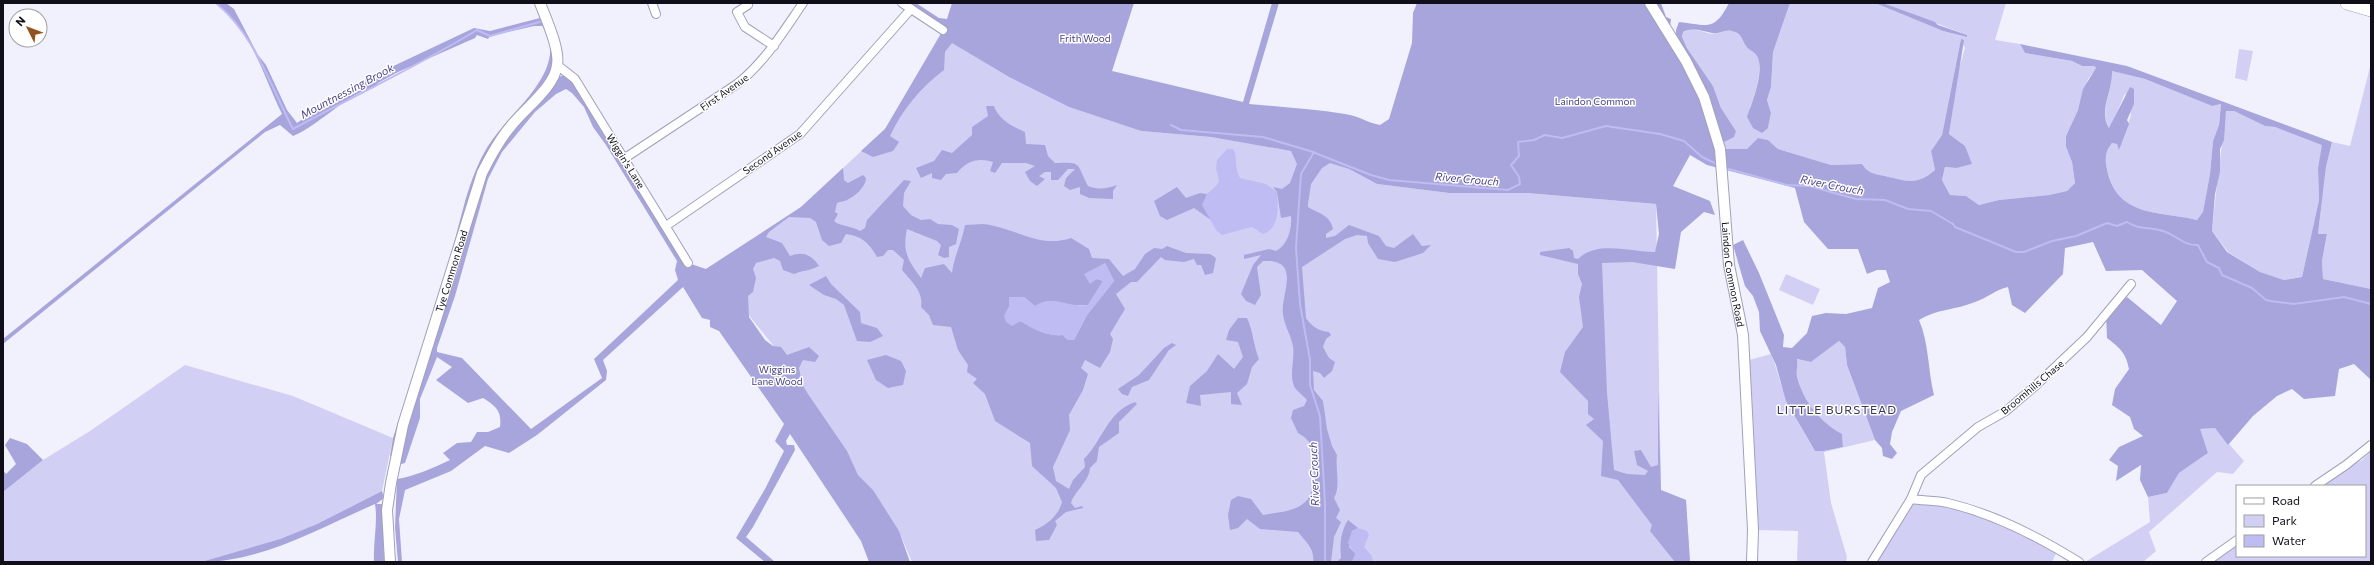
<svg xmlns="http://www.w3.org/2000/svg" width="2374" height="565" font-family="Commissioner,sans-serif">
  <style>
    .green { fill: #d1d0f4 }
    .forest { fill: #a7a5db; fill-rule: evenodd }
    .water { fill: #bebcf3 }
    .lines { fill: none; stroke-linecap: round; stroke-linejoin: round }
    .stream { stroke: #bebcf3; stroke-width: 2 }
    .minor-casing { stroke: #a1a0bd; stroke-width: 10 }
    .tertiary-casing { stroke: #a1a0bd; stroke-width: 12 }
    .primary-casing { stroke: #a1a0bd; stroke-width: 14 }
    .minor { stroke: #fff; stroke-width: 8 }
    .tertiary { stroke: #fff; stroke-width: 10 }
    .primary { stroke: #fff; stroke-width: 13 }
    .labels { text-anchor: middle; stroke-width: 3; stroke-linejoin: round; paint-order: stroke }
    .park-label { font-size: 10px; fill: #494183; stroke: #fff }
    .street-label { font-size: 10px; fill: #100f19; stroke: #fff }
    .water-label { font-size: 11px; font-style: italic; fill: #4c4487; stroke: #fff }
    .quarter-label { font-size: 12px; letter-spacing: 1px; fill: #3a3951; stroke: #fff }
  </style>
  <rect width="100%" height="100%" fill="#f1f1fd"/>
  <g class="green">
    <path d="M1790,3H1875L1943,31L1967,37V35L1883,3H2006L1995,40L2020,44L2025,53L2072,61L2082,66H2094L2096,69L2088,79L2078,110L2066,136V147L2072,162L2075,183L2067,191L2049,195L1999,200L1979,205L1966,196L1950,195L1942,180L1945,167L1956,168L1965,146L1949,134L1959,69L1965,48L1961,39L1942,135L1931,151L1935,170C1917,186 1906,181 1885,176C1874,174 1868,173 1862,164L1831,165L1778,149L1768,140L1758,138L1747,150L1720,149L1718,141L1736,131L1721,108L1713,86L1687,48L1682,37L1683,32C1694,27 1701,32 1712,34C1719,35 1725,28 1733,31C1742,34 1741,40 1746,46C1750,51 1755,51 1758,56C1763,67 1755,97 1750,107L1768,128L1771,113L1767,100L1771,87L1773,52Z"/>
    <polygon points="941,36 1009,77 1069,107 1141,131 1211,137 1304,153 1349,169 1377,184 1449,193 1527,193 1656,204 1661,490 1686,500 1690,562 912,562 901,536 866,489 793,370 743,308 706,269 801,207 885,129"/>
    <polygon points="2239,49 2253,51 2247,81 2235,78"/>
    <polygon points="2371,63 2371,289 2323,279 2322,261 2327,235 2318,234 2326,167 2332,142 2350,146"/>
    <path d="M2112,71L2145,79L2212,106L2221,104L2219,125L2213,141L2210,174L2203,213L2197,220C2162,211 2120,218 2108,174C2105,162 2104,153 2112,143L2117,144L2119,149L2131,115L2125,93L2110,129C2098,110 2113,91 2112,71Z"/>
    <path d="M2226,111H2234L2265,126L2275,127L2323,144L2318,168L2319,200L2302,277L2284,280L2260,272L2228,252L2212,231C2216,190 2221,151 2226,111Z"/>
    <polygon points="1786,274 1820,289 1813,305 1779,290"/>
    <path d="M1839,341L1845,347L1847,365L1875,440L1824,452L1831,503L1847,557L1846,562H1797L1798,531L1753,530L1745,361L1771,354C1776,365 1778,376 1782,387C1791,409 1802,430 1815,451H1824L1843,447L1842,435C1820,422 1804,402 1797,377C1796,372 1798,365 1796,359L1811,362Z"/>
    <polygon points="185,365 293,396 393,438 382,491 317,524 280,539 201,562 3,562 3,492 43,460 90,431"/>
    <polygon points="2215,428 2244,461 2233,474 2217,472 2149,532 2156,551 2143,562 2085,562 2150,522 2148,497 2167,493 2179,473 2208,453 2199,429"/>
    <polygon points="2371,451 2371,562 2206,562 2237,540 2237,556 2365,556 2365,486 2315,486 2362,460"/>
    <polygon points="1911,499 1948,503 2059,547 2052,562 1872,562"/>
  </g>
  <g class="forest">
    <path d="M216,3H226L234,9L258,55L266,65L287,110L297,123L349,87L474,28L490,31L540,18L535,3H540L557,65L490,157L434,340L458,270L487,171L513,130L551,89L559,77L568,73L688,263L706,269L801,207L843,168L844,180L848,183L863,175L866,178C866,187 855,196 847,200C844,202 841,201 837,203L835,212L838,214L834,221C839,226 852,226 860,231L865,228L867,220L904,180L911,181L904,193L903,206L911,215L921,220L930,219L938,224L952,225L959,229L956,244L949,247V257L944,258L938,255L941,245L937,241L907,229C902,252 908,260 921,278L925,268L944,264L952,273C954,256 962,242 965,225C971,225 977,224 983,224C1014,227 1039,249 1071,238L1089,249L1092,258L1109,259L1123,276L1135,269L1145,254L1154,248L1162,249L1167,246L1186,253L1210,254L1216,258L1213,273L1205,275L1201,265H1197L1194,259L1184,262L1165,260L1161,257L1137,282H1131L1116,294L1125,309L1110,334L1113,339L1110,352L1100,368L1085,360L1081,368L1088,374L1083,390L1069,415L1070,430L1053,467L1056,481L1069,489L1073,480L1085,467L1084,459C1103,440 1107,412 1135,402L1137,404L1119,422V433L1099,447L1097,461L1090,468C1089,482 1075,490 1071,503L1075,508L1082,506L1083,508L1066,512L1055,521L1057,525L1049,540L1036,541L1035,530C1048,524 1058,516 1062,502L1056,488L1032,466L1030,443L995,421L985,394L973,383L977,379L967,372L968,365L958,350L951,327L933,325L929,315L921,307C924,292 911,281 902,270L904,260L893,250H888L883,256L877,257C869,243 862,236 846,234L841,243L829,246L822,240L816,222L810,218L789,217L769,232L766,237L782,243L790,256C803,251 812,255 819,266C810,271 803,270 794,274L783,270L780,261L774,258L756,263L753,269L756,278L753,292L748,296L749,317L765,340L773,346L781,347L787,355L809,347L819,356L815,362L803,360L799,368L802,384L808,394L847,451L858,475L873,490L899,531L910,562H869L861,541L790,434L786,441L787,445H794L795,450L753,527L746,537L775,562H765L736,538L765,489L784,451L775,441L784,424L719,331L710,327V320L702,318L683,287L603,360L607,371L606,380L537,435L509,453L485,446L451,471L405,490L399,519L402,562H398L395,528L397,479C415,476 433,468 450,460L443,453L457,443L471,442L477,432H488L500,427C502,411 496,406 483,398L468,403L436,380L452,367L437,357L420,399V418L405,463L394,466L397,455L390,456L393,438C412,378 432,318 450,258C461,221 467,180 488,146C507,115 559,79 549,39C547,34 547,30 543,26H534L490,36L488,39L477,35L475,38L398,72L378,83L374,88C350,91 320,125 293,136L280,125L265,132L3,344V339L282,114C262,73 253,33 216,3ZM566,89L572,93L584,107L593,127L606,145L677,261L675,270L678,280L594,359L602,378L531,429L462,358L437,352V348L455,296L488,179L502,152L535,112L556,94ZM1105,263L1114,281L1087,315L1074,340H1068L1063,335C1048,337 1034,329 1022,322C1017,319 1009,318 1004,316L1009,307L1024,297L1035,306L1088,305L1103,281L1097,279Z"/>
    <path d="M902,3H916L939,18L947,19L952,3H1134L1112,71L1243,102L1272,3H1279L1249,104C1281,107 1314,109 1345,114C1359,116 1368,123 1380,125L1389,119L1412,43L1413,13L1417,3H1661L1666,17L1671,19L1669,35L1676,44V30L1679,22C1708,25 1714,32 1729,3H1790L1773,52L1771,87L1767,100L1771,113L1768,128L1762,133L1753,128L1747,117C1752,103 1764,73 1758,58C1756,51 1749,51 1746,46C1741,39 1742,33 1732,31C1724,29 1718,35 1712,33C1701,31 1693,27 1683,32L1682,37L1687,48L1713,86L1721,108L1736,131L1734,137L1724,142H1718L1720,149H1747L1758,138L1768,140L1778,149L1831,165L1862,164C1868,173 1874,174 1885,176C1906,181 1917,186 1935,170L1931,151L1942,135L1961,39L1964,40L1949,134L1965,146L1972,164L1956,168L1945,167L1942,180L1950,195L1966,196L1979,205L1999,200L2049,195L2067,191L2075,183L2072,162L2066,147V136L2078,110L2083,89L2096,68L2094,66H2082L2072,61L2025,53L2020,44L2127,66L2332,142L2326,167L2318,234H2327L2322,261L2323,279L2371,289V380L2354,364L2339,369L2335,396L2304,399L2292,389L2277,396L2253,416L2228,445L2215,428L2200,429L2208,453L2179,473L2167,493L2148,497L2140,480L2141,465L2116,481L2118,466L2109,460L2119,447L2143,436L2134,429L2130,417L2112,405L2115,389L2129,369C2126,353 2120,348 2107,338L2106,314L2127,297L2161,325L2177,301L2142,270L2106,271L2093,242L2065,248L2063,274L2025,313L2012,305L2008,287C1995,290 1987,298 1975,302C1956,310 1936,309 1919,320C1929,343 1928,371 1934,395L1901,411L1892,432L1890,444L1897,453L1892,459L1883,456L1882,448L1875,440L1847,365L1845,347L1839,341L1811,362L1797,359C1798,365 1796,372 1797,377C1804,402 1820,422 1842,434L1843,447L1824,451H1815L1786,401L1776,365L1760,331L1759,312L1753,296L1745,286L1733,245L1743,240L1759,273L1784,335L1783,347L1792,348L1807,333L1812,316L1826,313L1846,314L1872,308L1878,288L1890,282L1886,270H1877L1867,274L1858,249H1828L1804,222L1795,188L1707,165L1690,155L1673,186L1710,201L1715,215L1704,212L1681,232L1675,269L1632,262L1602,263L1607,393L1614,470L1627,474L1645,475L1648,471L1637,465L1634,451L1641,450L1651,467L1658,465V389L1661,490L1686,500L1690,562H1675L1650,531L1652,525L1618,480L1601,476L1603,441L1586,425L1594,419L1588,414V401L1560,372L1565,352L1583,327L1579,297L1582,284L1578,274V264L1540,255V252L1569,248L1573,251L1574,258L1578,259C1597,240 1630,252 1655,252L1659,234L1656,204L1527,193H1449L1377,184L1349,169L1330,163L1322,168L1311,184L1308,204V207C1320,214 1330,215 1333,229L1326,234V238L1335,236L1349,225L1379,236L1386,246L1394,248L1413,234L1422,246L1431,245L1423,253L1395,262L1378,259L1368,243L1367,236L1357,235L1345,239L1302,267L1306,318C1312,327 1319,331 1329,332L1331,335L1326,339L1323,347L1329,358L1335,362L1332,371L1324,378L1320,373L1313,371L1314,390L1323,401L1327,429L1332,446L1337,455C1335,468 1341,487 1334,498L1340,510L1336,518L1341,522L1334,537L1331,562H1313C1315,549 1306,542 1298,532L1260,529L1247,519L1238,528L1230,530L1228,515L1231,500L1238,496L1251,499L1263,515C1279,512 1297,512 1308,499C1314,493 1316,459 1314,451C1311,442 1305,437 1298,433L1291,418L1293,410L1304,406L1307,400C1303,395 1296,391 1294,386C1289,374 1295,359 1293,346C1291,335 1284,325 1283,314C1280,295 1303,259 1263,261L1257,267L1261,295L1255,305L1246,301L1241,294L1253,265L1261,255L1244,259V255L1269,249L1276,251C1288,245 1292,229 1291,216L1281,218L1277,192L1273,187L1282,189L1290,183L1297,164L1291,151L1211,137L1141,131L1069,107L1009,77L952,43L945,52L944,70C921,87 902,110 890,136L899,142L893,151L873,157L861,151L885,129L943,30ZM2112,71L2145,79L2212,106L2221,104L2219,125L2213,141L2210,174L2203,212L2197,220C2162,211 2120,218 2108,174C2105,162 2104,153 2112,143L2117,144L2119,150L2129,124L2127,120L2134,104V89L2130,87L2109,128C2098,110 2113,91 2112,71ZM2226,111H2234L2265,126L2275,127L2322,145L2318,168L2319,200L2302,277L2284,280L2260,272L2227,252L2212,231L2215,194L2220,172V149L2224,140Z"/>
    <polygon points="1875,3 1883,3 1935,22 1938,25 1967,35 1967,37 1943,31"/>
    <path d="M986,106H994C998,119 1013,127 1025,132L1026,144L1045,145L1048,156L1055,163C1083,162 1076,163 1088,186C1099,190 1106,189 1117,185L1113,191V199L1089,198L1080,194V187L1070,190L1064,186L1066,178L1075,169H1068L1058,180H1051V172H1045L1039,176L1045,179L1037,186L1030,181L1025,172L1035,166L1026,163H1002L995,173L990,171L993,162C979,157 966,161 957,173L946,174L941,180L932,178V173L921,178L916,168L934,161L942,150L952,153L972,135V127L988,116Z"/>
    <polygon points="1177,187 1186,198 1200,193 1207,194 1204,202 1211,220 1194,208 1167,220 1160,216 1154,201"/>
    <polygon points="826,276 831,284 860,312 861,323 877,328 883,336 870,342 857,341 844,305 836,299 824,295 809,285"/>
    <path d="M1238,318H1247C1253,330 1253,344 1259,359L1252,367L1247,384L1237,393L1242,405L1231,404V392L1200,395L1201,406L1186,403L1190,386L1207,371L1218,354L1234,369L1243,357L1238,342L1226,340L1229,330Z"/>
    <polygon points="1172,343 1176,345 1169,350 1149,380 1132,387 1128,396 1122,394 1118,389 1139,375 1164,348"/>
    <polygon points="886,355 901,361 906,371 903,385 888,388 876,380 867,360"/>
    <polygon points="10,438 27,444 43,460 3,492 3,470 6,474 16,464 5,445"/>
    <path d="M382,491L384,498L376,504H383L384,562H374C373,542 378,523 375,504C320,528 262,562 201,562L280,539L317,524Z"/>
    <path d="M1348,520L1358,528L1352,531L1349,547L1356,554L1352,562H1337L1341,558C1340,544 1340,533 1348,520Z"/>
  </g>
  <g class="water">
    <path d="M1227,149H1233C1238,156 1234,168 1240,178L1266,184L1277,192C1278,207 1280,228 1263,234L1252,227L1222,235L1216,230L1202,205L1207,194L1216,186L1219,181L1216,168L1217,160Z"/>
    <path d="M1105,263L1114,281L1087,315L1074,340H1068L1062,335C1049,337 1032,329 1021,321L1012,326L1006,322L1004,316L1009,307V297H1024L1035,306C1053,293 1069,309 1088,305L1103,281L1097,279L1090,284L1084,274Z"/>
    <polygon points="1358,528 1367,531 1369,535 1364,547 1372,556 1373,562 1352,562 1355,554 1348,543 1352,531"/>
  </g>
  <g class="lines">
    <g class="stream">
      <path d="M216,3C255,35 270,85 293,129C354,96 418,66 477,30L490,36L543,21"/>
      <polyline points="1171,125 1181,130 1263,137 1310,151 1371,175 1389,180 1508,190 1520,184 1519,177 1511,165 1519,156 1518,142 1534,140 1545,135 1562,138 1606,126 1660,134 1684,141 1702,157 1717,164"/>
      <polyline points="1314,152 1301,174 1296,248 1300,304 1310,360 1310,385 1320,416 1325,504 1325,562"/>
      <path d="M1725,168L1787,185L1809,186L1856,199L1885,200L1908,209L1931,211L1953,224L1955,227L2016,252H2024L2052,241L2076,236L2107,223L2117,226L2127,222C2142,231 2148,226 2163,231C2176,235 2184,246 2198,245L2207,262L2219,268L2222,275L2252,288L2266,300L2270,301L2294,304L2344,297L2371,304"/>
    </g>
    <defs>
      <g id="minor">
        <polyline points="652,3 656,14"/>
        <polyline points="902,3 943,30"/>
        <polyline points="748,5 737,12 745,27 774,46"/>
        <polyline points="557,65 575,79 688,263"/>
        <path d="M625,158L737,84C765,62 783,32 803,3"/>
        <polyline points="666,226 800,134 911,9"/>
        <polyline points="2315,486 2346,465 2371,445"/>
        <path d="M1911,499C1923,501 1935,500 1948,503C1994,514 2039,537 2079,562"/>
        <polyline points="1872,562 1911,499 1921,475 1978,427 2006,411 2034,387 2087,337 2131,284"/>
        <polyline points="2206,562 2237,540"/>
      </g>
      <g id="tertiary">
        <path id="s1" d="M1650,3L1686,61L1704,97L1720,149L1729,265L1743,335L1753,530L1752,562"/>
        <path id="s2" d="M390,562L387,510L391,483L403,425L482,173C490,157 499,140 511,126C524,109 555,87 557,65C560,49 546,19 540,3"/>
      </g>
      <polyline id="primary" points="2347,3 2371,10"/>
    </defs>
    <use href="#minor" class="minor-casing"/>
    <use href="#tertiary" class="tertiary-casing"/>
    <use href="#primary" class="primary-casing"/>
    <use href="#minor" class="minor"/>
    <use href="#tertiary" class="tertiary"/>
    <use href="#primary" class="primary"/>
  </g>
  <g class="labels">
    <g class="park-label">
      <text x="1085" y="42">Frith Wood</text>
      <text x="1595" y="105">Laindon Common</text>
      <text x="777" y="373">Wiggins<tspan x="777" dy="12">Lane Wood</tspan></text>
    </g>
    <g class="street-label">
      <text transform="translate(724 92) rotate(-35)" y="4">First Avenue</text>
      <text transform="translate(772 152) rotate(-35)" y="4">Second Avenue</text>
      <text transform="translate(626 161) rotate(58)" y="4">Wiggin's Lane</text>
      <text dy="4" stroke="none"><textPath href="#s2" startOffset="300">Tye Common Road</textPath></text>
      <text dy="4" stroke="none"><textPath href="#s1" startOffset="289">Laindon Common Road</textPath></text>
      <text transform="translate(2032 387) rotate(-40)" y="4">Broomhills Chase</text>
    </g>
    <g class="water-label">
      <text transform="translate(347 91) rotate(-28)" y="4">Mountnessing Brook</text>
      <text transform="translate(1467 179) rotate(5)" y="4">River Crouch</text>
      <text transform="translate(1832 185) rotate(11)" y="4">River Crouch</text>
      <text transform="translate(1314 474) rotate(-92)" y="4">River Crouch</text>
    </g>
    <g class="quarter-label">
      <text x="1837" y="414">LITTLE BURSTEAD</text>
    </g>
  </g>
  <rect width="2374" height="565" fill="none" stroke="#100f19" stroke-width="8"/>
  <rect x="2236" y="485" width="130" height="72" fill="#ffffff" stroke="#9f9fa3"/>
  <rect x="2244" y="498" width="20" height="6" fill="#ffffff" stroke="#9f9fa3"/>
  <text x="2272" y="505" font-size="12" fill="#100f19">Road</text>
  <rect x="2244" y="515" width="20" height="12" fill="#d1d0f4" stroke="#9f9fa3"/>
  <text x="2272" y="525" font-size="12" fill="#100f19">Park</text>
  <rect x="2244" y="535" width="20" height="12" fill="#bebcf3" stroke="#9f9fa3"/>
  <text x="2272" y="545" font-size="12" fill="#100f19">Water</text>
  <g transform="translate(28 28) rotate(312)"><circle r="19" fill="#ffffff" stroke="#9f9fa3"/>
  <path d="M0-3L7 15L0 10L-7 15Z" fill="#93531d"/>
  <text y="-6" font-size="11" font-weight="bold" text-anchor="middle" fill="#100f19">N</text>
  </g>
</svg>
